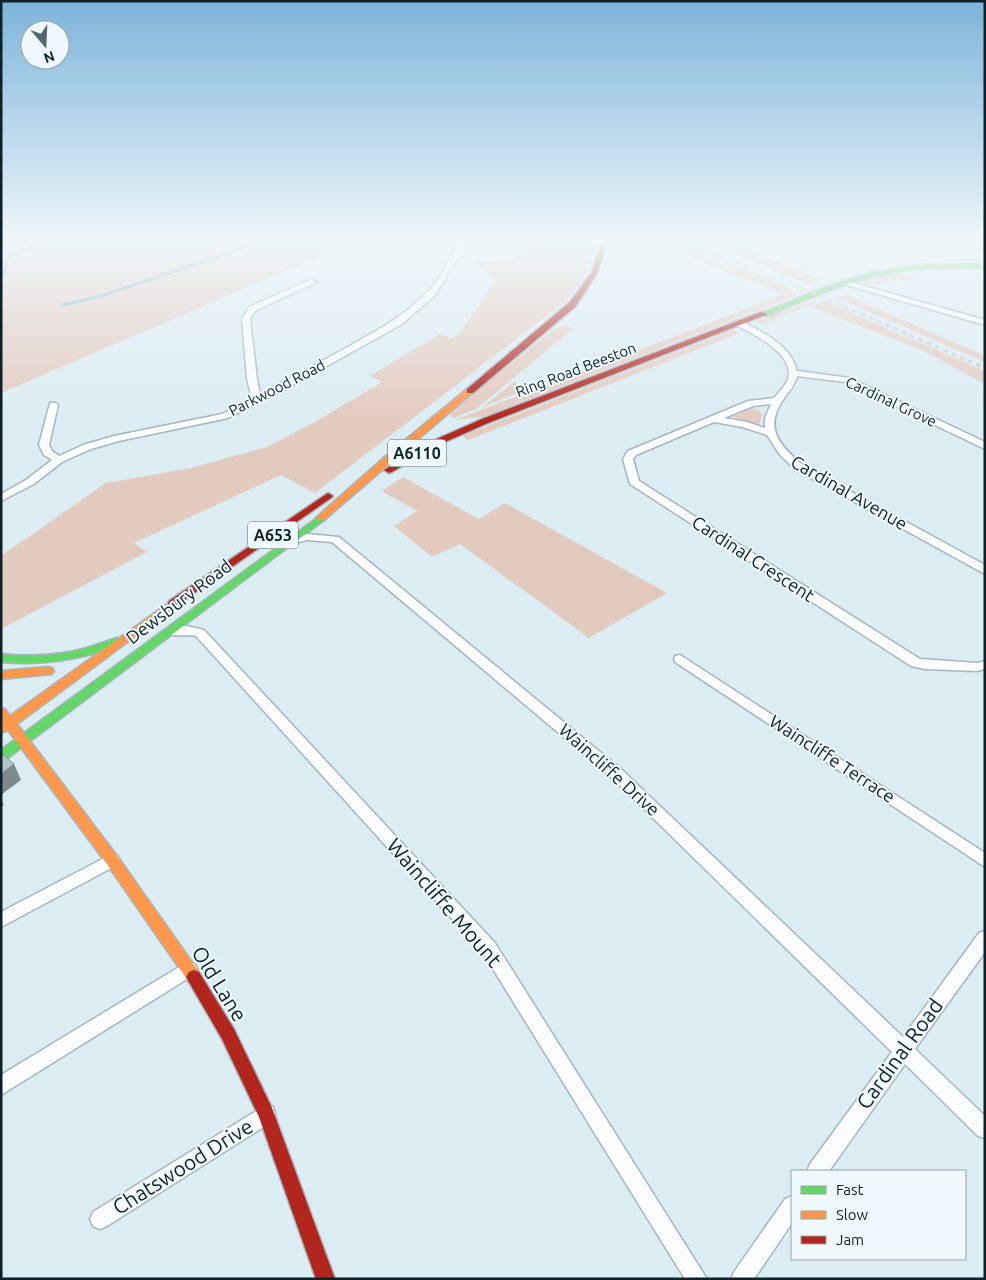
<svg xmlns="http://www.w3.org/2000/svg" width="986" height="1280" font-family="Ubuntu,sans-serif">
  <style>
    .green { fill: #e3cabf }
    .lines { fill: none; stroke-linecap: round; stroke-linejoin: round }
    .stream { stroke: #7bb3c6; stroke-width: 3 }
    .street-casing { stroke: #a5b6bc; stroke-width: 3 }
    .fast-casing { stroke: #a5b6bc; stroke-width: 3 }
    .slow-casing { stroke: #a5b6bc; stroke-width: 3 }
    .jam-casing { stroke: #a5b6bc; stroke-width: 3 }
    .street { fill: #fafcfd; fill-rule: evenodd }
    .fast { fill: #63d668; fill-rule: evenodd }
    .slow { fill: #ff974d; fill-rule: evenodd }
    .jam { fill: #b3261e; fill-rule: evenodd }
    .rail { stroke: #c3c8cb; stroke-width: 2.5; stroke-dasharray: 4.5 4.5; stroke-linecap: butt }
    .shaded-wall { fill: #7d8a8d }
    .building { fill: #b3c5c9; stroke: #7d8a8d }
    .labels { text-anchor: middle; stroke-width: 4; stroke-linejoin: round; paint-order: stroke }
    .far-street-label { font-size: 15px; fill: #0d2128; stroke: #eff9fd }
    .shield { fill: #eff9fd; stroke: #516268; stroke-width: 1 }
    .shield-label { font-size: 16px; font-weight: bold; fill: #0d2128 }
    .street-label { font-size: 18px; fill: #0d2128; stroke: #eff9fd }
    .near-street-label { font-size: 21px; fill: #0d2128; stroke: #eff9fd }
  </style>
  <rect width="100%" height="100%" fill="#dbecf2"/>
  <g class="green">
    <polygon points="1,242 352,242 1,393"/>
    <path d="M528,242H595C593,267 582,281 567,300L315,493L281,475L134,543L147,552L1,629V556L106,483L191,468L267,447L315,422L382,382L370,376L440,334L452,338L460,333L494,284L490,275L477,262L515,258L529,251L531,245Z"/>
    <polygon points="659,242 681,242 794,289 782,294 753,281 741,279"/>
    <polygon points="701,242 726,242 819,278 807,284"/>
    <polygon points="900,273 914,278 865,286 864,283 866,280"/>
    <polygon points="791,292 797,295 485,416 455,420"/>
    <polygon points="846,295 985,356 985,362 835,297"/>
    <polygon points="812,301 812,304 762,324 757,321"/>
    <polygon points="825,301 985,371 985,384 924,351 811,307"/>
    <polygon points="564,326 574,328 476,409 453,418 451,416 449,412 553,330"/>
    <polygon points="733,330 740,333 468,440 462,436"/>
    <polygon points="515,381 518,385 530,388 483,407"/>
    <polygon points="752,408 762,413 760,424 732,417"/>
    <polygon points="403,477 479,519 505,503 667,593 589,638 460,544 432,557 394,526 417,511 382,491"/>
  </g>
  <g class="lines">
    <g class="stream">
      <polyline points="224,255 257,242"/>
      <polyline points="1,280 10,255 44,243"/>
      <polyline points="63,305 101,296 222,255"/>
    </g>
    <defs>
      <g id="street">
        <path d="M455,242H463L460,255L435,295L402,324L295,384L228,418L119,441L91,449L62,462L34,484L1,501V494L26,480L52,460L44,455L39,445L50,403H56L58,405L49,445L52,451L59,456L83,445L114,436L222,414L252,399L247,379L242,319L249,307L310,280L317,282L255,311L250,319L257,379L260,394C288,380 315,365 342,350C388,325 442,297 455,242Z"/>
        <polygon points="843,280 985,320 985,325 843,284"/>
        <path d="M735,321H741C762,332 791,345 797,371L850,378L985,442V449L845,382L797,376C795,386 788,392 783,400C763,429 781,447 804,466L985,565V574L796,470L780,455L767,435L742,427L714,422L636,455L633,459L639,481L920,659L977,663L985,661V669L977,671L925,669L911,666L630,484L623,459L628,451L748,401L774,398C779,392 786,386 788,378C795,354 752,333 735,325ZM771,404L765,418V428L747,422L724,418L753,406Z"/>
        <polygon points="307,534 339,537 622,770 903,1037 979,933 985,931 985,952 915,1049 985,1116 985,1138 978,1136 905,1064 829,1171 807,1171 810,1164 892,1052 612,778 332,542 307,540 291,544 285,541 287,539"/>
        <path d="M187,626L204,630L495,943L707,1279H685L483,953L196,636C186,634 170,638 164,631L170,627Z"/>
        <polygon points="680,655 985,853 985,867 675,662 674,659 675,656"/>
        <polygon points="112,854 117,855 120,860 117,865 1,927 1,912"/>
        <polygon points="189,961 195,964 197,969 195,974 1,1095 1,1075"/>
        <polygon points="266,1105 273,1107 275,1114 273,1121 107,1226 100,1229 93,1226 90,1219 93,1212"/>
        <polygon points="792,1196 792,1223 754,1279 731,1279 734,1272 785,1199"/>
      </g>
      <g id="fast">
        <polygon points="957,242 983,245 985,252 979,248"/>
        <path d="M985,264V268C955,268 926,267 897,272C851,279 809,298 767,316L760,314L821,289L869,273L922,265Z"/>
        <polygon points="321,515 324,516 326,518 324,520 5,760 1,762 1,750"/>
        <path d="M117,638L121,639L123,642L121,645C82,659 43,666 1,662V654C30,657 59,656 87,648C97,645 107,641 117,638Z"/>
      </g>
      <g id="slow">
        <polygon points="467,389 470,389 474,391 324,520 318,520 316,518 318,516 379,462"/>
        <polygon points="173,600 178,603 177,605 17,724 117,856 199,972 202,977 199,982 194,984 189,982 107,864 8,730 1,733 1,708 5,709 10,716"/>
        <polygon points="48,667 52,668 54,671 52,674 1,679 1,671"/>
      </g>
      <g id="jam">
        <polygon points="601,242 607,242 598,272 576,306 473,393 467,393 467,389 570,302 592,272"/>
        <polygon points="761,312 768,314 488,423 436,446 392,472 389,473 384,470 430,442 482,419"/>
        <polygon points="328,493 333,496 331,498 177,605 169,605 168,603 169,601"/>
        <polygon points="194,970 199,972 234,1029 272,1108 335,1279 316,1279 259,1117 222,1039 186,977 189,972"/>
      </g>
    </defs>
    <use href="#street" class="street-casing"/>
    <use href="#fast" class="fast-casing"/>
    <use href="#slow" class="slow-casing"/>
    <use href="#jam" class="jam-casing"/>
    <use href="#street" class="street"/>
    <use href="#fast" class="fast"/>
    <use href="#slow" class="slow"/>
    <use href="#jam" class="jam"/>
    <polyline class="rail" points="686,242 827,299 985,368"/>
  </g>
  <g class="shaded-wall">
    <polygon points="14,764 21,780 1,795 1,774"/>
    <polygon points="1,801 4,805 1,807"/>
  </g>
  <polygon class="building" points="1,753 14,764 1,774"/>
  <linearGradient id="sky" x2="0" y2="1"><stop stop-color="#7cb4da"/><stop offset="0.57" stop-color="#eff6f9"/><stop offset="1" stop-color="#eff6f9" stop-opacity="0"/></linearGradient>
  <rect width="986" height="421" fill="url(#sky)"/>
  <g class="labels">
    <g class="far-street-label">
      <text transform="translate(576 370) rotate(-21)" y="5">Ring Road Beeston</text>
      <text transform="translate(277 388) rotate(-27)" y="5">Parkwood Road</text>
      <text transform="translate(891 402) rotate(25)" y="5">Cardinal Grove</text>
    </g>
    <g class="shield">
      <rect x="388" y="439.5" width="58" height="27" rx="4"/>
      <rect x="248" y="521.5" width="50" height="27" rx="4"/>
    </g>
    <g class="shield-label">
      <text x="417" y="459">A6110</text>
      <text x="273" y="541">A653</text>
    </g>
    <g class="street-label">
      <text transform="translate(849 493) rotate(30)" y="6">Cardinal Avenue</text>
      <text transform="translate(753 559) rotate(33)" y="6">Cardinal Crescent</text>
      <text transform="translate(179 602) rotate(-37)" y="6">Dewsbury Road</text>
      <text transform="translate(832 759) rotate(33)" y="6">Waincliffe Terrace</text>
      <text transform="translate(609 770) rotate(42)" y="6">Waincliffe Drive</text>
    </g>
    <g class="near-street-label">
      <text transform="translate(444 903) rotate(49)" y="7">Waincliffe Mount</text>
      <text transform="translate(219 984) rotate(58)" y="7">Old Lane</text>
      <text transform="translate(900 1054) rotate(-54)" y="7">Cardinal Road</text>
      <text transform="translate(183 1167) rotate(-32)" y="7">Chatswood Drive</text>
    </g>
  </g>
  <rect width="986" height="1280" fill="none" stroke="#0d2128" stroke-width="5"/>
  <rect x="791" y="1170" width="175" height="90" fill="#eff9fd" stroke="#95a3a8"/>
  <rect x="801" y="1186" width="25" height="8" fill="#63d668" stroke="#95a3a8"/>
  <text x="836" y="1195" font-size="15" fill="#0d2128">Fast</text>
  <rect x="801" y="1211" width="25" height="8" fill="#ff974d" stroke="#95a3a8"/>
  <text x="836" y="1220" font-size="15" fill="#0d2128">Slow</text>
  <rect x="801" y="1236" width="25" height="8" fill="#b3261e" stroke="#95a3a8"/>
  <text x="836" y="1245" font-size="15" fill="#0d2128">Jam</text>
  <g transform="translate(45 45) rotate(161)"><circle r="24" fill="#eff9fd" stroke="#95a3a8"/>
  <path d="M0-4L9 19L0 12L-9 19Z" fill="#55686f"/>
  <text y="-8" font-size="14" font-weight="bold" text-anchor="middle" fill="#0d2128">N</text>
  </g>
</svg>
